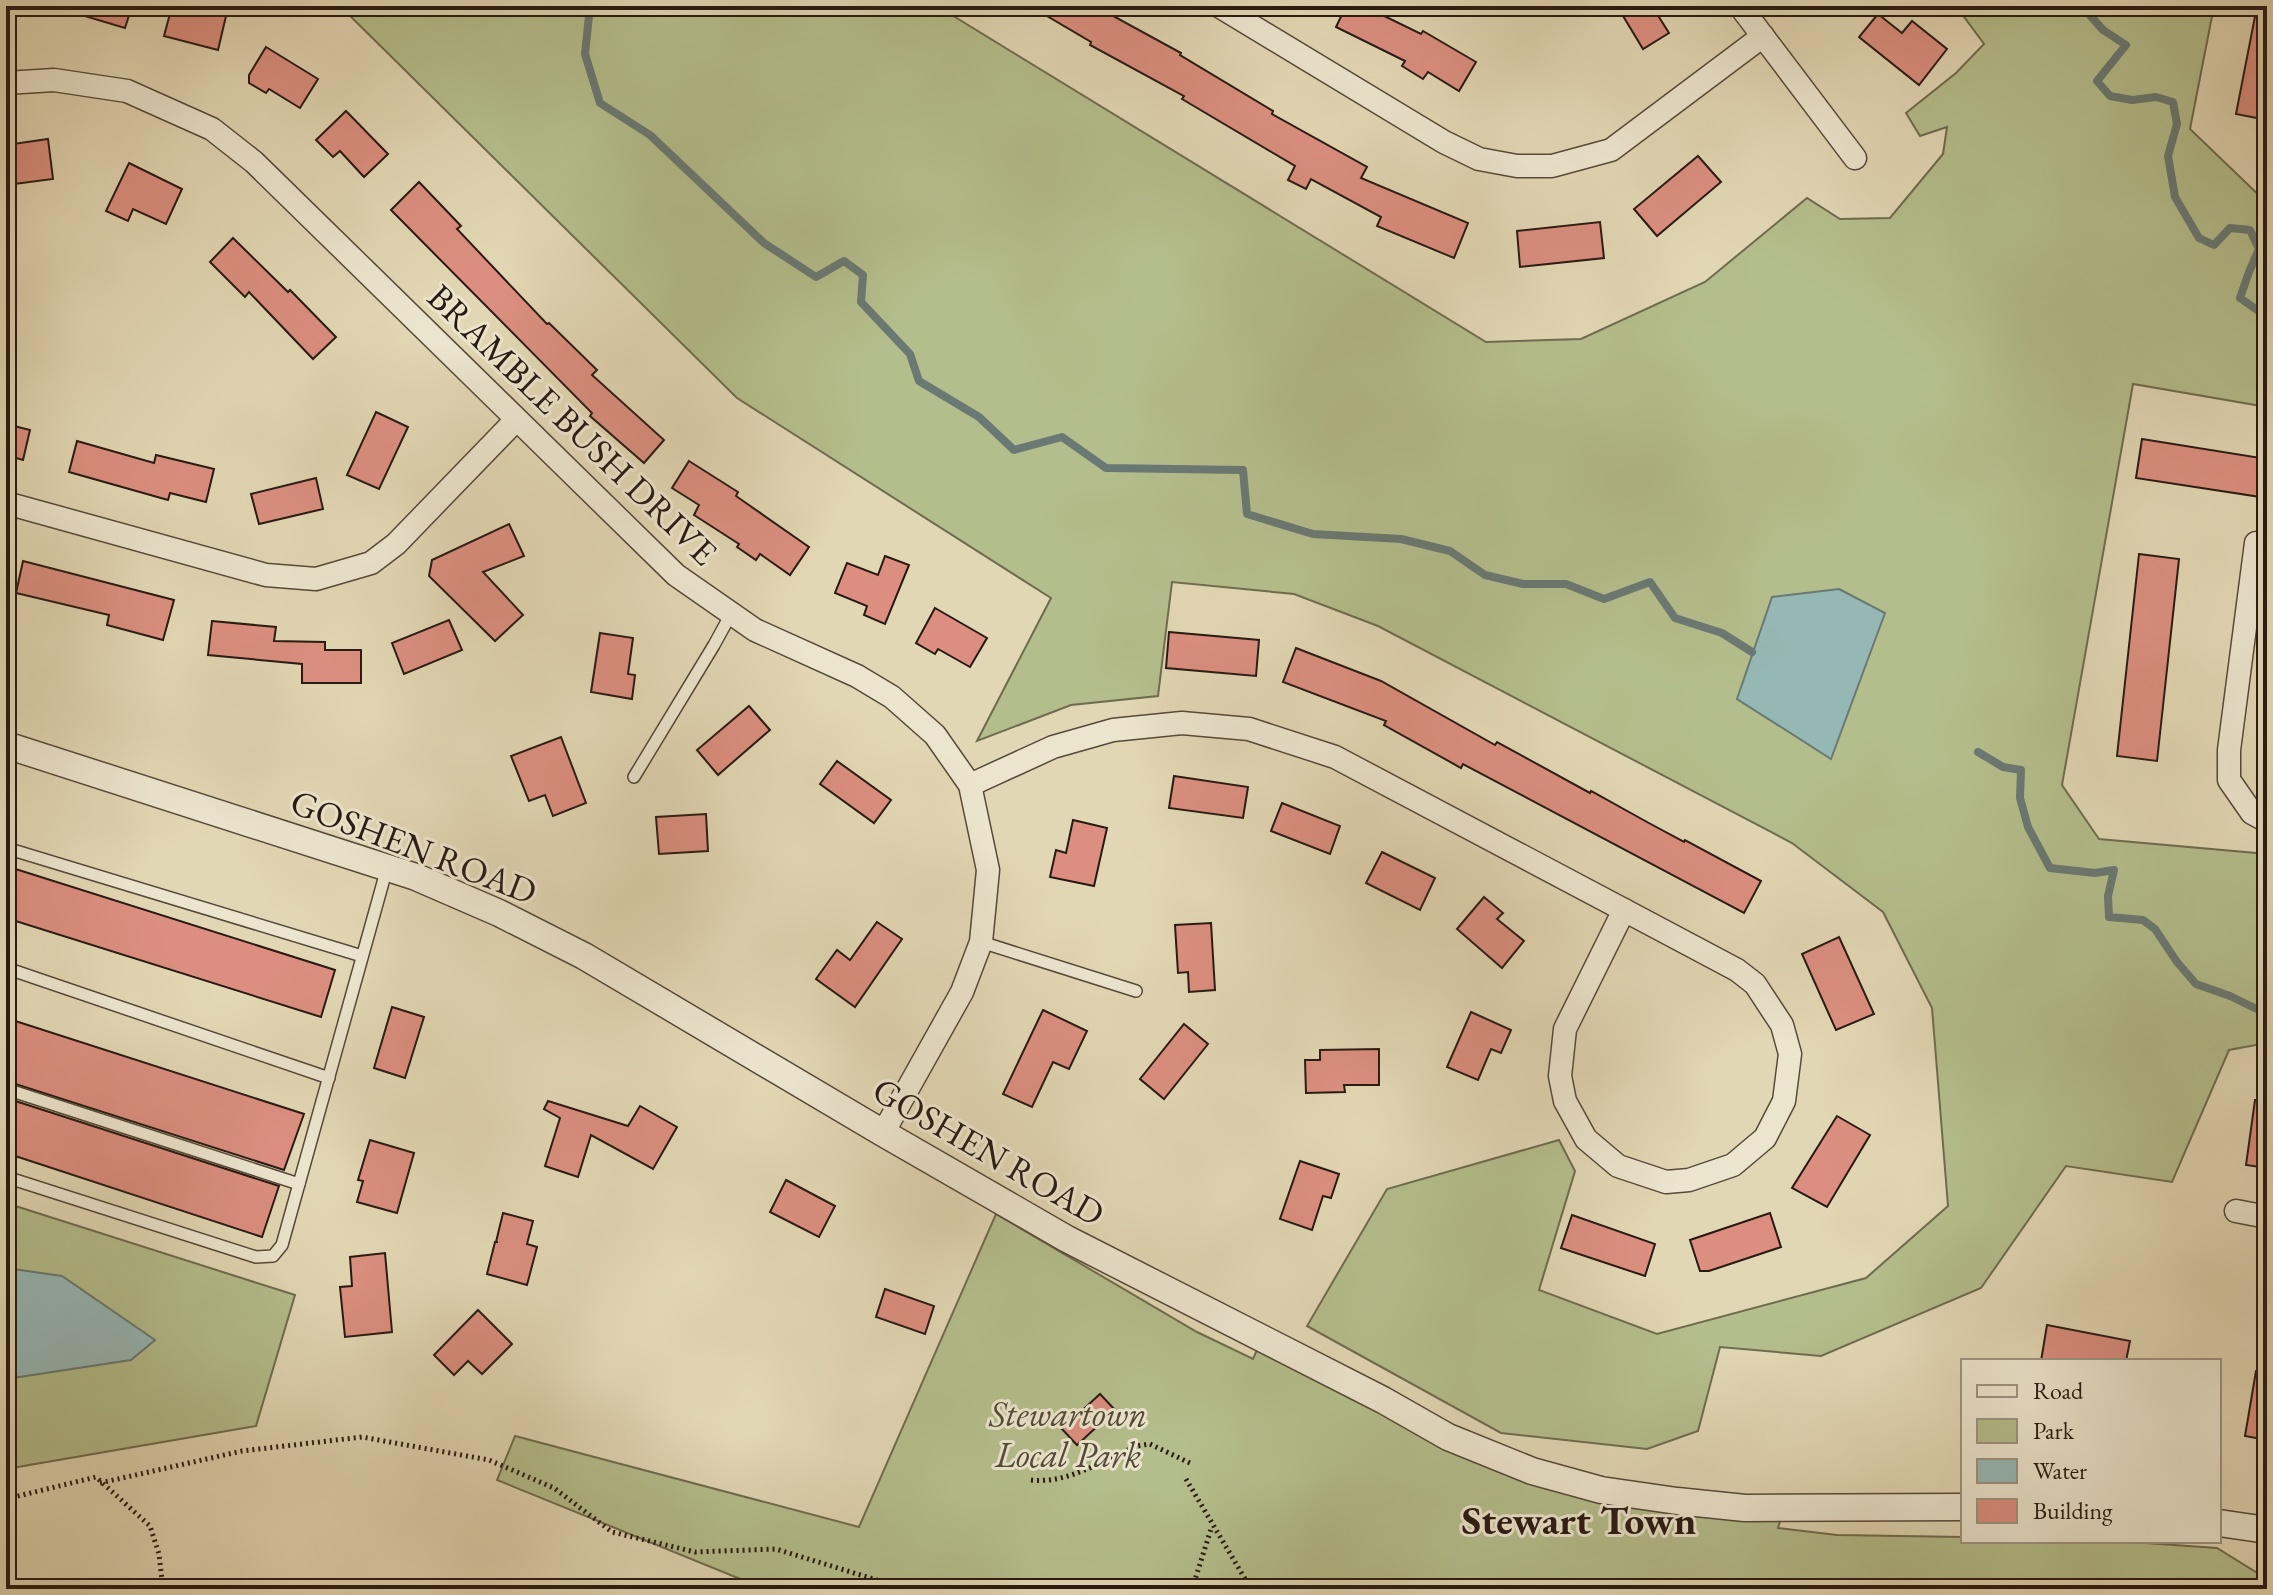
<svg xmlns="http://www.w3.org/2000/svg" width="2273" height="1595" font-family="'EB Garamond',serif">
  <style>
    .green { fill: #b4be8c; stroke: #6e6c4f; stroke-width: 2 }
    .water { fill: #96b8b5; stroke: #6a7974; stroke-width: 2 }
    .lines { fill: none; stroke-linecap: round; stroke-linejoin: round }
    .stream { stroke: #6a7974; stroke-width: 8 }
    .building { fill: #dc8f80; stroke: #281a12; stroke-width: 2 }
    .service-casing { stroke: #56493a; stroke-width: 14 }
    .minor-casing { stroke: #56493a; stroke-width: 25 }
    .tertiary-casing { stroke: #56493a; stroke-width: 29 }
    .path { stroke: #281a12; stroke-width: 5; stroke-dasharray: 2 4; stroke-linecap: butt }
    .service { stroke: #ece5ce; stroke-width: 11 }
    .minor { stroke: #ece5ce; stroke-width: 22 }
    .tertiary { stroke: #ece5ce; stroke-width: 26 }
    .labels { text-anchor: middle; stroke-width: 6; stroke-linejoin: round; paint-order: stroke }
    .street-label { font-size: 36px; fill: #281a12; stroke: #ece5ce }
    .park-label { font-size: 36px; font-style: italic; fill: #524b37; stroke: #ece5ce }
    .quarter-label { font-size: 40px; font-weight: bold; fill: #281a12; stroke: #ece5ce }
  </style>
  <rect width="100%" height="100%" fill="#e2d7b4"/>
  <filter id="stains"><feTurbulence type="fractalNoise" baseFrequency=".0025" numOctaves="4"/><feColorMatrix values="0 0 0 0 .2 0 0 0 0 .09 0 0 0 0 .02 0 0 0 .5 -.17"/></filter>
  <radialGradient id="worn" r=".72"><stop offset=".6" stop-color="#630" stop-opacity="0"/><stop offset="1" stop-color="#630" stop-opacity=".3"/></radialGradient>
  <g class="green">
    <polygon points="340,6 937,6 1486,342 1581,339 1705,282 1807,198 1840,219 1890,218 1943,154 1947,127 1920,136 1906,113 1956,73 1984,44 1956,6 2214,6 2190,129 2267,203 2267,407 2133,384 2062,785 2099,839 2267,854 2267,1043 2229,1050 2172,1182 2066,1166 1981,1288 1821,1356 1720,1347 1698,1431 1647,1449 1501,1433 1307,1326 1387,1189 1559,1140 1575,1171 1539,1290 1657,1334 1866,1278 1948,1206 1932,1008 1883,912 1792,843 1378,626 1294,594 1172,582 1158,696 1071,705 977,741 1051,598 737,398"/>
    <polygon points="6,1203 295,1295 256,1426 6,1469"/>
    <polygon points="996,1214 1197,1332 1253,1359 1260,1343 1503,1463 1782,1515 1778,1528 1837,1535 1963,1537 1963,1541 2117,1541 2217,1548 2267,1579 2267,1589 765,1589 497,1480 515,1436 859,1527"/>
  </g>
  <g class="water">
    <polygon points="1839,589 1885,613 1831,759 1737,699 1772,597"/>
    <polygon points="6,1268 62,1276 155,1340 131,1360 6,1379"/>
  </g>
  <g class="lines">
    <g class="stream">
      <polyline points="590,6 585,54 600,103 650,135 764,243 816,277 844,261 863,275 861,302 910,354 919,381 979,417 1014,450 1062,437 1106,468 1243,470 1247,514 1313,534 1401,539 1450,551 1485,575 1523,584 1566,584 1604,599 1650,582 1675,618 1722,633 1752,652"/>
      <polyline points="2082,6 2103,30 2126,45 2097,81 2110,96 2132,100 2156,97 2173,102 2177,124 2168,156 2175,197 2199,238 2214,245 2230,228 2250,230 2259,249 2249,272 2240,298 2260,312 2267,310"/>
      <polyline points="1978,752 2003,767 2021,770 2020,798 2028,827 2050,868 2095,873 2114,870 2108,896 2109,917 2143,920 2155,929 2177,962 2196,984 2230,996 2267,1014"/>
    </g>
  </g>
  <g class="building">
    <polygon points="68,6 132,6 125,28 68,11"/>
    <polygon points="172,6 189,6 226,16 218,50 164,36"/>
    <polygon points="1030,6 1095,6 1181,53 1180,55 1273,111 1272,114 1367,167 1361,178 1468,223 1454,258 1377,226 1381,217 1311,179 1306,189 1288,180 1295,166 1182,99 1184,96 1090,45 1091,42"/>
    <polygon points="1346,6 1379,6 1376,12 1421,34 1423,31 1476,62 1459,91 1428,72 1423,79 1402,66 1405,61 1336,27"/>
    <polygon points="1617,6 1652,6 1669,33 1643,49"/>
    <polygon points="2257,6 2267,7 2267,120 2236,114"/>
    <polygon points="1878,14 1902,33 1912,21 1947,49 1919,85 1859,37"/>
    <polygon points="266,47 318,79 300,108 269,89 266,93 249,83 249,75"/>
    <polygon points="346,111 388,154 364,177 340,151 333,157 316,140"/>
    <polygon points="48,139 53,179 6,185 6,145"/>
    <polygon points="1698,156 1721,182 1657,236 1634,209"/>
    <polygon points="129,163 182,189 166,224 133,209 128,221 106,211"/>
    <polygon points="419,182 461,226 457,229 547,324 549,323 597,370 592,375 664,440 644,463 590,416 592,413 391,210"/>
    <polygon points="1600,222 1604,258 1520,267 1517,231"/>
    <polygon points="233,238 288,292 290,290 336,337 313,359 249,292 245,297 210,262"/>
    <polygon points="376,412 408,427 379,489 347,475"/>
    <polygon points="6,424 30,430 23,460 6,455"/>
    <polygon points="2142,439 2267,459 2267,498 2136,478"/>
    <polygon points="77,441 154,463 156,455 214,469 206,502 170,493 168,500 69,472"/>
    <polygon points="689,461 738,492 736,496 809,547 790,575 760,554 756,560 737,547 739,544 694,515 699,505 672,488"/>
    <polygon points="316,478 323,509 259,524 251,494"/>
    <polygon points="509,524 524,556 483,572 523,615 495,641 429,576 432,560"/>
    <polygon points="2139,554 2179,559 2157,761 2117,756"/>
    <polygon points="885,556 909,565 885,624 864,615 867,606 835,593 847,563 878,575"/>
    <polygon points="23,561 174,600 163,640 107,625 109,615 16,593"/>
    <polygon points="935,608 987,638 970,667 938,649 935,654 916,643"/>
    <polygon points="449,620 462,650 404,674 392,643"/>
    <polygon points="212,621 276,627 274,641 325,642 325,650 361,650 361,683 302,683 302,664 208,655"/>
    <polygon points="1169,632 1259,640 1256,676 1166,668"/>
    <polygon points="600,633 633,638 628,674 635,675 632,699 591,692"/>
    <polygon points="1296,648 1381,681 1495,745 1497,742 1590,793 1591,791 1647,822 1684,842 1685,840 1761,881 1744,913 1463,764 1461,768 1384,725 1386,721 1283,682"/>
    <polygon points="749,706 770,730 718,775 697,750"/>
    <polygon points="561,737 586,803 553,816 545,795 529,801 511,756"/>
    <polygon points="837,761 891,800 874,823 820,784"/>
    <polygon points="1174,776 1248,787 1243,818 1169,808"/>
    <polygon points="1282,803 1340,826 1330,854 1271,831"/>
    <polygon points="706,814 708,851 659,854 656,817"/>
    <polygon points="1073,820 1107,828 1094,886 1050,877 1056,850 1066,853"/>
    <polygon points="1382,852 1435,878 1420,910 1366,883"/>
    <polygon points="6,866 335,970 321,1017 6,918"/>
    <polygon points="1484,897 1503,913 1497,919 1524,941 1502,968 1457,929"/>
    <polygon points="877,922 902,939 855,1007 816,979 837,950 850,960"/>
    <polygon points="1211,923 1215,990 1189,992 1188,972 1178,973 1175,925"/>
    <polygon points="1839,937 1874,1014 1836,1030 1802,954"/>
    <polygon points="392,1007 424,1017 405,1078 374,1068"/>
    <polygon points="1043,1010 1087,1031 1069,1069 1053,1062 1032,1107 1003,1094"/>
    <polygon points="1471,1012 1511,1030 1501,1053 1491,1049 1478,1080 1447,1067"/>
    <polygon points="6,1018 304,1114 284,1170 6,1081"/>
    <polygon points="1184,1024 1208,1044 1164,1099 1140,1079"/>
    <polygon points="1379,1049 1379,1085 1344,1085 1345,1092 1306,1093 1305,1060 1320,1060 1320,1050"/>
    <polygon points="6,1098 279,1186 262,1237 6,1153"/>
    <polygon points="2255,1100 2267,1101 2267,1168 2246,1165"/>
    <polygon points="548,1101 628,1126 640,1106 677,1127 653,1169 591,1135 578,1177 545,1166 560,1118 544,1109"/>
    <polygon points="1837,1116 1870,1135 1827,1207 1792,1188"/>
    <polygon points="370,1140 414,1153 397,1213 357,1202 363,1181 358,1180"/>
    <polygon points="1300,1161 1339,1174 1331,1198 1323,1196 1312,1230 1280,1219"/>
    <polygon points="786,1180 835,1206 819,1237 770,1212"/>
    <polygon points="503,1213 533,1221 527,1244 537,1247 527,1285 487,1274 495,1242 498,1242 496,1242"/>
    <polygon points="1770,1213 1781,1247 1709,1271 1700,1271 1690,1240"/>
    <polygon points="1572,1215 1655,1244 1645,1276 1561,1248"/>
    <polygon points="385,1253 392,1332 345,1337 340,1287 352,1286 350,1257"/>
    <polygon points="885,1289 934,1306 925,1334 876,1317"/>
    <polygon points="478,1310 512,1344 482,1374 468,1361 454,1375 434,1355"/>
    <polygon points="2047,1325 2130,1341 2126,1361 2041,1361"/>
    <polygon points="2256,1371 2267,1372 2267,1440 2245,1436"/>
    <polygon points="1100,1394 1115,1410 1077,1445 1062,1429"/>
  </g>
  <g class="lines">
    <defs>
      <g id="service">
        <polyline points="634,777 714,645 731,614"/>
        <polyline points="6,848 362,956"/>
        <polyline points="981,942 1136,991"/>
        <polyline points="6,968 329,1078"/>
        <polyline points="6,1089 299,1184"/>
        <polyline points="6,1177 256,1257 273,1256 282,1245 387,868"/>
      </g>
      <g id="minor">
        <polyline points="1219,6 1444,142 1479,159 1517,166 1552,166 1611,150 1763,36"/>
        <polyline points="1740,6 1855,158"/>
        <polyline points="6,83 54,80 127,91 212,129 254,162 676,575 755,630 857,676 892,697 935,735 970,785 988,870 981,942 962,992 883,1133"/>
        <polyline points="6,503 266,575 316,579 371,563 396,544 516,420"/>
        <polyline points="2256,543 2229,750 2229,780 2252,813 2267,821"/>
        <polyline points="970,785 1053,747 1113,730 1182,723 1249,729 1335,757 1624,910"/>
        <polygon points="1624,910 1737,970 1755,984 1782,1025 1790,1054 1784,1101 1765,1138 1733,1165 1689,1180 1666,1182 1618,1166 1586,1139 1565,1101 1560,1076 1565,1029"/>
        <polyline points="2236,1211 2267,1217"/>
      </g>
      <g id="tertiary">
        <polyline points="6,745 416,877 499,913 584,956 883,1133 1067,1239 1383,1400 1448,1437 1532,1471 1601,1490 1677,1501 1745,1508 1963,1507"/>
        <polyline points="2219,1523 2267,1530"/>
      </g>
    </defs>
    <use href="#service" class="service-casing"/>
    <use href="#minor" class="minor-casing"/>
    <use href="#tertiary" class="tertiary-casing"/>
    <g class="path">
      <polyline points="1186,1479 1251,1589"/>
      <path d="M1031,1480C1068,1484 1104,1460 1137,1446L1150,1444L1192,1464"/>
      <polyline points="100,1483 242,1451 362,1437 489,1460 554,1488 612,1532 695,1552 776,1549 906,1589"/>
      <polyline points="6,1499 96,1477 150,1526 159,1554 163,1589"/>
      <polyline points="1192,1589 1212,1526"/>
    </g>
    <use href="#service" class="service"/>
    <use href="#minor" class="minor"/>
    <use href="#tertiary" class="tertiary"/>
  </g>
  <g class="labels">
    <g class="street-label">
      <text transform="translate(573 424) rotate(44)" y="13">BRAMBLE BUSH DRIVE</text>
      <text transform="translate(414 846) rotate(21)" y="13">GOSHEN ROAD</text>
      <text transform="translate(989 1151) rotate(30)" y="13">GOSHEN ROAD</text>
    </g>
    <g class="park-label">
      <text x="1068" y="1426">Stewartown<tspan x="1068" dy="41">Local Park</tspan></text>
    </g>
    <g class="quarter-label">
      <text x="1579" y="1534">Stewart Town</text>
    </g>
  </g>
  <rect width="2273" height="1595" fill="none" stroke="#e2d7b4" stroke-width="32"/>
  <rect x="8" y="8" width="2257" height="1579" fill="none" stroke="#281a12" stroke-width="4"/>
  <rect x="16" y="16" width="2241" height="1563" fill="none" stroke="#281a12" stroke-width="2"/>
  <rect x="1961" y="1359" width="260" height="184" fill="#ece5ce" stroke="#9e9483" stroke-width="2"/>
  <rect x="1977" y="1385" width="40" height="12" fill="#ece5ce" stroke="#9e9483" stroke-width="2"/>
  <text x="2033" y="1399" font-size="24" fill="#281a12">Road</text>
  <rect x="1977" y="1419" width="40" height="24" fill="#b4be8c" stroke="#9e9483" stroke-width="2"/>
  <text x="2033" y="1439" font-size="24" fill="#281a12">Park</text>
  <rect x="1977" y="1459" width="40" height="24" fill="#96b8b5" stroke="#9e9483" stroke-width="2"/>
  <text x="2033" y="1479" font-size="24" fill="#281a12">Water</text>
  <rect x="1977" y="1499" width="40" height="24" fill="#dc8f80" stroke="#9e9483" stroke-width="2"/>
  <text x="2033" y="1519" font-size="24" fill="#281a12">Building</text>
  <rect width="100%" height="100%" filter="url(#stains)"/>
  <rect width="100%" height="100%" fill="url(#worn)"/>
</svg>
